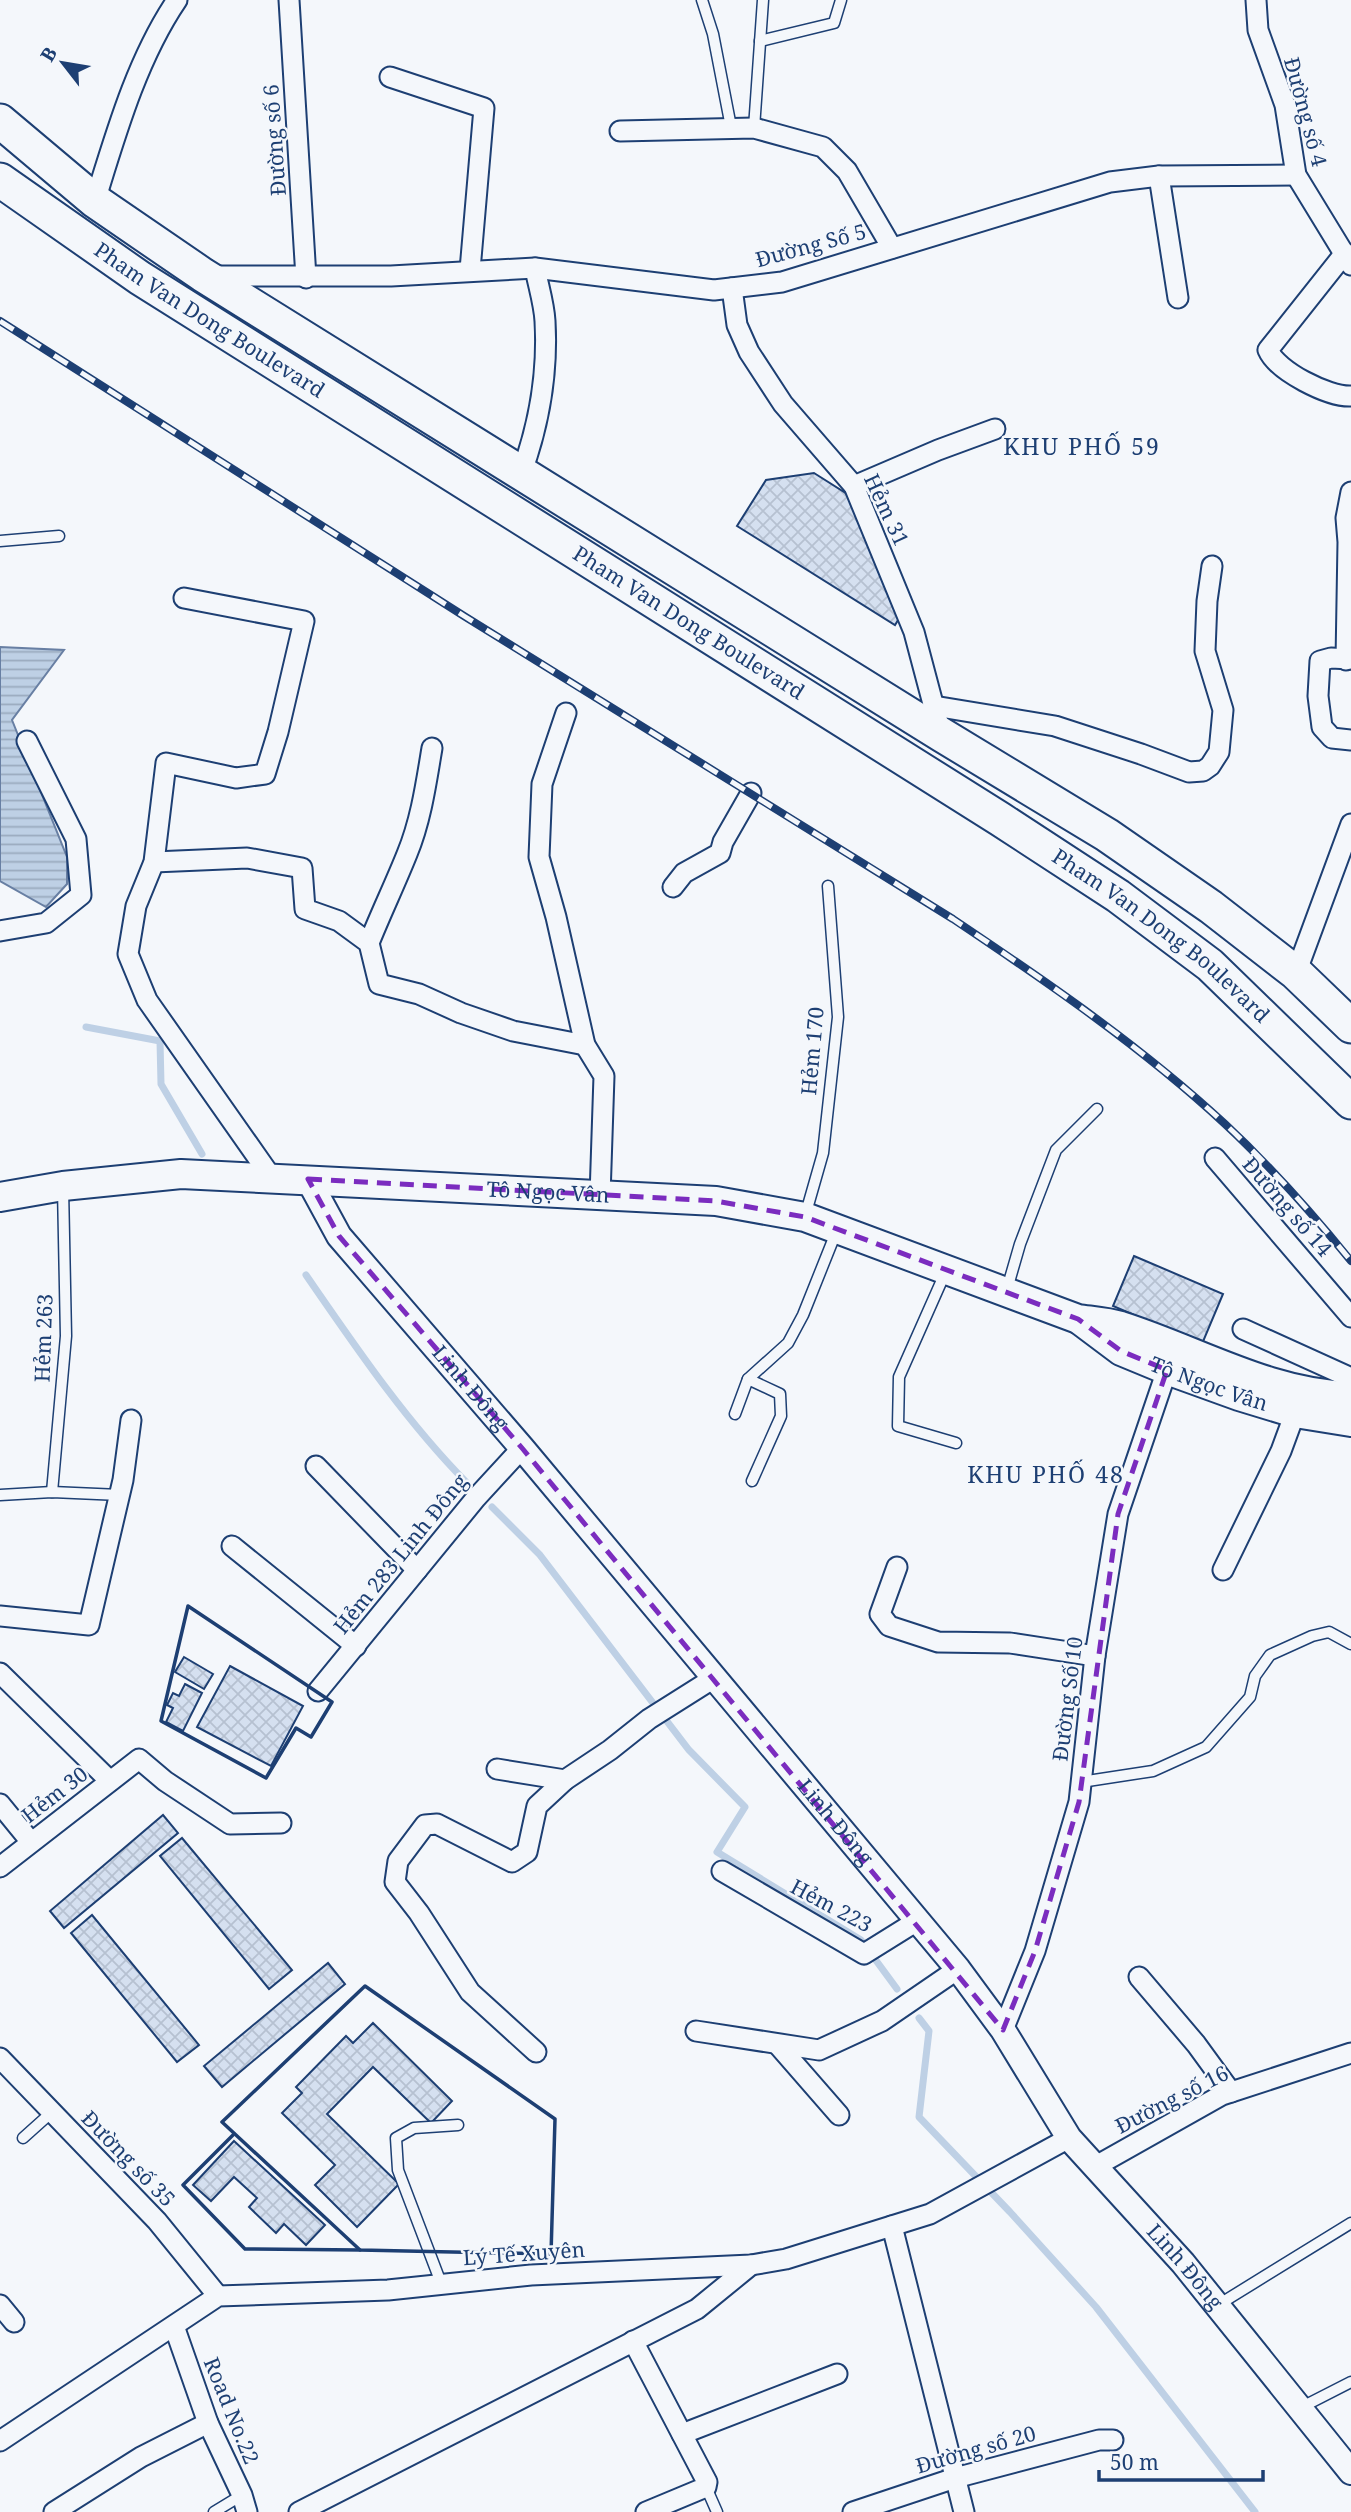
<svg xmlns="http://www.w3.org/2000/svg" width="1351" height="2512" font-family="'Noto Serif',serif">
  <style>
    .water { fill: url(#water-rules); stroke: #687fa3; stroke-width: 2 }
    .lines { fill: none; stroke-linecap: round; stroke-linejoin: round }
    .stream { stroke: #bed0e5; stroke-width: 7 }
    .building { fill: url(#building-cross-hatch); stroke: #1d3f73; stroke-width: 2 }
    .service-casing { stroke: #1d3f73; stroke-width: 13 }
    .minor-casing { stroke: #1d3f73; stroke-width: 23 }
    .tertiary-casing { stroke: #1d3f73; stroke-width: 28 }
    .secondary-casing { stroke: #1d3f73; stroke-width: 32 }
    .trunk-casing { stroke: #1d3f73; stroke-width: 37 }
    .service { stroke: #f4f7fb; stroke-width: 10 }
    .minor { stroke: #f4f7fb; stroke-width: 19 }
    .tertiary { stroke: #f4f7fb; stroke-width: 24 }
    .secondary { stroke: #f4f7fb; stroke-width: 28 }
    .trunk { stroke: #f4f7fb; stroke-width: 33 }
    .rail-casing { stroke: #1d3f73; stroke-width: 8 }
    .rail { stroke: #f4f7fb; stroke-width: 5; stroke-dasharray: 16; stroke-linecap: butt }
    .wall { stroke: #1d3f73; stroke-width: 3.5 }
    .marked { fill: none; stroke: #7b2cbf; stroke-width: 5; stroke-dasharray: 14 9; stroke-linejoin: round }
    .labels { text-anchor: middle; stroke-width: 5; stroke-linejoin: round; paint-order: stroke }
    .street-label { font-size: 21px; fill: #1d3f73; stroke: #f4f7fb }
    .neighbourhood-label { font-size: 23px; letter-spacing: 2px; fill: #1d3f73; stroke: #f4f7fb }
  </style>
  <defs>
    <pattern id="water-rules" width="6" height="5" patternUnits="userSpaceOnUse" patternTransform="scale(1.75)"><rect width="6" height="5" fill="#bed0e5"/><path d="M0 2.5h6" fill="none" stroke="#9aaabe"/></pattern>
    <pattern id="building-cross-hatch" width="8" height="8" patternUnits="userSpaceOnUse" patternTransform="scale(1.75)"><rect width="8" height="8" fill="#d5e0f0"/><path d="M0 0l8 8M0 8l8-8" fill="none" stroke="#b6c1d1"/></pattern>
  </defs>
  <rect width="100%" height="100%" fill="#f4f7fb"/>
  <polygon class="water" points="0,647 64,650 12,720 67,857 67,884 46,907 0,881"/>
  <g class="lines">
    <g class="stream">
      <polyline points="86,1027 160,1041 161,1084 202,1154"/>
      <path d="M306,1275C355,1346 405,1420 466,1482"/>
      <polyline points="492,1507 540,1555 689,1750 745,1807 717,1852 861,1940 897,1989"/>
      <polyline points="919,2018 929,2031 919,2117 1010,2212 1096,2307 1255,2512"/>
    </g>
  </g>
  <g class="building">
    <polygon points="814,473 855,499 903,612 895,625 737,526 766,480"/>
    <polygon points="1134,1256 1223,1294 1202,1344 1113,1306"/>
    <polygon points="184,1657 213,1674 204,1689 175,1672"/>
    <polygon points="230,1666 303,1706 271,1766 197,1727"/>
    <polygon points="185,1684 202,1693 183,1731 166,1722 173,1708 167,1705 173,1693 179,1696"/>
    <polygon points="163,1815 178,1833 64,1928 50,1911"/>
    <polygon points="182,1838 292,1970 269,1989 160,1856"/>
    <polygon points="92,1915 199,2045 177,2062 71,1933"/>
    <polygon points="328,1963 345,1984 222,2087 204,2066"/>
    <polygon points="373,2023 452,2101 431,2123 373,2067 327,2114 399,2184 357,2227 315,2185 335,2165 282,2113 302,2093 296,2087 346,2036 353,2043"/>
    <polygon points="234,2141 325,2225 306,2245 284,2224 276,2233 249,2207 257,2198 234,2177 211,2201 193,2185"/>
  </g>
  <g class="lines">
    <defs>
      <g id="service">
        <polyline points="702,0 713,34 731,127"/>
        <polyline points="760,41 834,23 841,0"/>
        <polyline points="754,128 763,0"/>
        <polyline points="0,541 59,536"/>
        <polyline points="805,1216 823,1153 838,1017 828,886"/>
        <polyline points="946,1271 899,1377 898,1426 956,1443"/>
        <polyline points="1007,1289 1020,1244 1056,1150 1097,1109"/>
        <polyline points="748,1379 780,1394 781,1416 752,1481"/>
        <polyline points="735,1414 748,1379 788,1343 803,1315 837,1230"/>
        <polyline points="52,1492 66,1336 63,1188"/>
        <polyline points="0,1495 52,1492 120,1495"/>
        <polyline points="1081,1782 1153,1771 1206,1747 1250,1697 1255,1676 1270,1655 1312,1636 1329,1632 1351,1644"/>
        <polyline points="23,2138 52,2112"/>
        <polyline points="441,2283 398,2170 396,2138 414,2128 458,2125"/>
        <polyline points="1218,2305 1351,2223"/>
        <polyline points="1300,2408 1351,2382"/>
        <polyline points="706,2487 717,2512"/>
        <polyline points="214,2512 242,2495"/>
      </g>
      <g id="minor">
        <polyline points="289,0 306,278"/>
        <polyline points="1256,0 1258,30 1285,105 1296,175 1351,265"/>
        <polyline points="390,77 484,108 470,270"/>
        <polyline points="620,131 754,128 823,147 847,171 892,248"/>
        <polyline points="1159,176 1178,298"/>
        <path d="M95,201C116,133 137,59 177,0"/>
        <path d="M1345,253L1268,350C1277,371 1328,397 1351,396"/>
        <polyline points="212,276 391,276 535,268 714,290 782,282 1110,182 1159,176 1296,175"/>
        <polyline points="732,288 737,325 749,352 783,404 854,486 914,632 941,734"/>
        <path d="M521,474C539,425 548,373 545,321C544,303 538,285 535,268"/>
        <polyline points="854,486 938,450 995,429"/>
        <polyline points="184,598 304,621 278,732 265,774 236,778 166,763 154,862 136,906 128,954 147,1000 272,1178"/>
        <polyline points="1351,659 1331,658 1320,661 1318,696 1322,727 1332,738 1351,740"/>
        <polyline points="1346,660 1348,542 1346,518 1351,492"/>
        <polyline points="934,706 1055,726 1141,754 1189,772 1203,771 1210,766 1219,752 1223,710 1205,651 1207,601 1212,566"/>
        <polyline points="566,713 542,784 539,857 556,917 585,1045 604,1076 600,1196"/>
        <polyline points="154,862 247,858 302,868 305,909 339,921 369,943 379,984 419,994 461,1013 513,1031 585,1045"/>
        <polyline points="673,887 684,873 720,853 723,842 751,793"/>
        <polyline points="0,931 46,923 81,895 76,839 27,741"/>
        <path d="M369,943C381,913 395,884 407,854C421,820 426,784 432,748"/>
        <polyline points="1296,973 1351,824"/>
        <polyline points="1215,1158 1351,1317"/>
        <polyline points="1243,1329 1351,1378"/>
        <polyline points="316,1466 417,1570"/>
        <polyline points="232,1546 356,1646"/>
        <polyline points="897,1567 880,1614 889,1626 938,1642 1010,1643 1095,1656"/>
        <polyline points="1223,1570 1281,1451 1295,1413"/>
        <polyline points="0,1616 89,1625 123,1480 131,1420"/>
        <polyline points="0,1673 110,1781"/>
        <polyline points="318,1691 476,1498 522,1448"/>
        <polyline points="497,1769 565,1780"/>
        <polyline points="0,1804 31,1842"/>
        <polyline points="0,1867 139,1759 165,1781 230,1824 281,1823"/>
        <polyline points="722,1871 864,1954 917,1921"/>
        <polyline points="1139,1977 1196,2044 1231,2092"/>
        <polyline points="1003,2030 1035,1951 1079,1802 1095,1656 1118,1514 1167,1370"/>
        <polyline points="696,2031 819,2050 882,2021 958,1969"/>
        <polyline points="778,2045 839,2115"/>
        <polyline points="536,2052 470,1992 419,1913 395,1882 398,1861 425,1825 437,1824 512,1862 527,1852 537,1806 565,1780 610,1750 649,1719 714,1678"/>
        <polyline points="0,2058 157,2221 218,2296"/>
        <polyline points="1096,2166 1222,2095 1351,2053"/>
        <polyline points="892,2226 964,2512"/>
        <polyline points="0,2305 14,2322"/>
        <polyline points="174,2326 208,2423 242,2495 247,2512"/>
        <polyline points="633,2341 707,2482 706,2487 646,2512"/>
        <polyline points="682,2434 837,2374"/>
        <polyline points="0,2441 218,2296 388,2290 531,2275 751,2265 786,2259 930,2214 1069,2138"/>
        <polyline points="54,2512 141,2457 208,2423"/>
        <polyline points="299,2512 697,2309 751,2265"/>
        <polyline points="853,2512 955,2478 1099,2440 1113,2440"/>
      </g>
      <g id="tertiary">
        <path id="s1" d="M308,1179L339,1236L522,1448L958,1969L1003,2030L1069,2138L1183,2263L1351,2472"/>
      </g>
      <g id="secondary">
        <path id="s2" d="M0,1197L63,1186L181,1174L716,1201L805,1217L1078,1319C1092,1321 1107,1322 1121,1326C1197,1350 1269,1394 1351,1396"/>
        <path id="s3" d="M1081,1321L1121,1351L1167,1370L1239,1396L1295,1413L1351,1422"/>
      </g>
      <g id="trunk">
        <polyline points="0,121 95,201 203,275 942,735 1107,835 1211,907 1296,973 1351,1026"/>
        <path id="s4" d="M0,180L140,278L1000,819L1118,896L1210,965L1351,1102"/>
      </g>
    </defs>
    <use href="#service" class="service-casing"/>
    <use href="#minor" class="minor-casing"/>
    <use href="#tertiary" class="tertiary-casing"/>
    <use href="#secondary" class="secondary-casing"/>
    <use href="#trunk" class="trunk-casing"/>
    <use href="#service" class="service"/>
    <use href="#minor" class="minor"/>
    <use href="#tertiary" class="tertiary"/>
    <use href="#secondary" class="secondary"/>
    <use href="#trunk" class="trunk"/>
    <defs>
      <path id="rail" d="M0,321L464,616L953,919C1047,982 1142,1047 1225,1124C1270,1166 1312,1213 1351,1261"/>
    </defs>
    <use href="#rail" class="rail-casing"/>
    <use href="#rail" class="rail"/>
    <g class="wall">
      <polygon points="188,1606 332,1702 311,1737 296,1728 266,1778 161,1721"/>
      <polygon points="365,1986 555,2119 551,2254 360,2250 222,2122"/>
      <polyline points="234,2134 183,2185 245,2249 360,2250"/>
    </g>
  </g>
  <path class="marked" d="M308,1179L716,1201L805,1217L1078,1319L1121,1351L1167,1370L1118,1514L1079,1802L1035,1951L1003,2030L522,1448L339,1236Z"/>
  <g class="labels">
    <g class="street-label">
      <text transform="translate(1305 112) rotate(75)" y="7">Đường số 4</text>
      <text transform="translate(275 140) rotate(-94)" y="7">Đường số 6</text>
      <text transform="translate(811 246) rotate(-15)" y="7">Đường Số 5</text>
      <text dy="7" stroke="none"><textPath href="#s4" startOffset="252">Pham Van Dong Boulevard</textPath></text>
      <text transform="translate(886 510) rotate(65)" y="7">Hẻm 31</text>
      <text dy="7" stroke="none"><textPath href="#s4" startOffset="819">Pham Van Dong Boulevard</textPath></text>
      <text dy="7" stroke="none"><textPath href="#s4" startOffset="1386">Pham Van Dong Boulevard</textPath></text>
      <text transform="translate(813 1051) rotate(-85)" y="7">Hẻm 170</text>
      <text dy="7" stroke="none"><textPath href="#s2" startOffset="550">Tô Ngọc Vân</textPath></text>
      <text transform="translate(1287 1207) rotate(49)" y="7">Đường số 14</text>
      <text transform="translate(44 1338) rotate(-88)" y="7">Hẻm 263</text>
      <text dy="7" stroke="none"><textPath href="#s3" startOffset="144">Tô Ngọc Vân</textPath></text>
      <text dy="7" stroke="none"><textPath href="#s1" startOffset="266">Linh Đông</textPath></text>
      <text transform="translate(401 1554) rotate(-51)" y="7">Hẻm 283 Linh Đông</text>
      <text transform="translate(1068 1699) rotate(-83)" y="7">Đường Số 10</text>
      <text transform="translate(55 1795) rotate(-38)" y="7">Hẻm 30</text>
      <text dy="7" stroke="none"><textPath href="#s1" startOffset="833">Linh Đông</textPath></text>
      <text transform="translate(831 1906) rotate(28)" y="7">Hẻm 223</text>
      <text transform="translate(1172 2100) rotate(-27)" y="7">Đường số 16</text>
      <text transform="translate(128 2159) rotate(46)" y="7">Đường số 35</text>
      <text transform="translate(524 2254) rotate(-4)" y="7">Lý Tế Xuyên</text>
      <text dy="7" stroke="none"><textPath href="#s1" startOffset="1400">Linh Đông</textPath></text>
      <text transform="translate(231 2411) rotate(68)" y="7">Road No.22</text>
      <text transform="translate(976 2450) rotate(-16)" y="7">Đường số 20</text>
    </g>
    <g class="neighbourhood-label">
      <text x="1082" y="455">KHU PHỐ 59</text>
      <text x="1046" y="1483">KHU PHỐ 48</text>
    </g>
  </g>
  <g transform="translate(63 63) rotate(301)" stroke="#f4f7fb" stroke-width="5" paint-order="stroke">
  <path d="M0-5L12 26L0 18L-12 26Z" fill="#1d3f73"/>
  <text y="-10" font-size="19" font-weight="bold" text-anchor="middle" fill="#1d3f73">B</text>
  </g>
  <path d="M1099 2470v10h164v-10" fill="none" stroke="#1d3f73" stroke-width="3.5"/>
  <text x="1110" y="2470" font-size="21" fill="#1d3f73" stroke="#f4f7fb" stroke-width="5" paint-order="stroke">50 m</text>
</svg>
